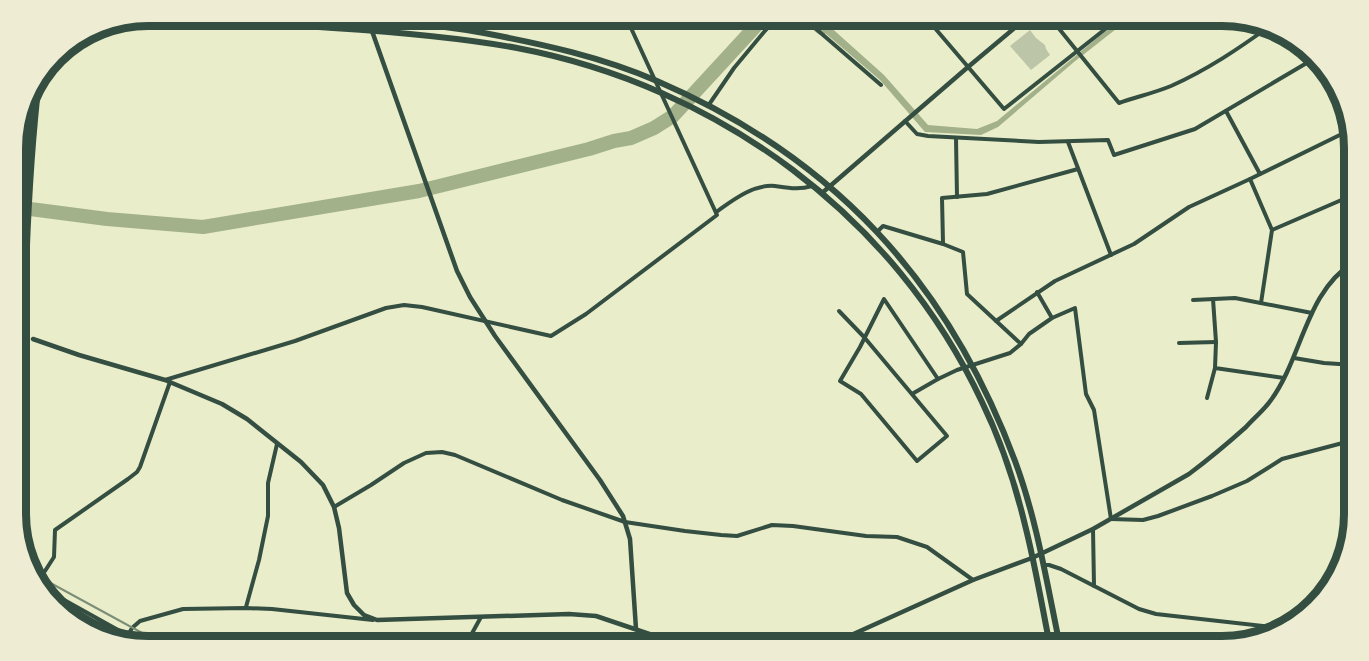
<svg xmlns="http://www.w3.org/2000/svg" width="1369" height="661" font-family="Montserrat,sans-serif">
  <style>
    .water { fill: #a3b18a }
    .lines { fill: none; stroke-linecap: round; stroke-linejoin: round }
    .river { stroke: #a3b18a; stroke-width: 14 }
    .building { fill: #bcc5a7 }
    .minor { stroke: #344e41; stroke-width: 4 }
    .tertiary { stroke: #344e41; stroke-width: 4.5 }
    .secondary { stroke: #344e41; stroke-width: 5 }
    .trunk { stroke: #344e41; stroke-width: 6 }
    .motorway { stroke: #344e41; stroke-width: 7 }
    .rail { stroke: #7c8e77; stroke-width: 2 }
    .rim { fill: none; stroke: #344e41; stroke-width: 8 }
  </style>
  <rect width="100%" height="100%" fill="#e9edc9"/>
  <polygon class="water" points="804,15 817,15 884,75 928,125 977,129 997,121 1102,34 1128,15 1134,15 1074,62 998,127 981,135 925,132 880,80"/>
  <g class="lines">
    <g class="river">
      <polyline points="801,15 812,20 822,28"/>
      <polyline points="15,207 107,219 203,227 419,191 589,149 614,141 631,138 654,128 673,116 766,15"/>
    </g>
  </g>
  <polygon class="building" points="1030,30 1036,38 1045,45 1046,49 1050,55 1031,70 1010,46"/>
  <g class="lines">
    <g class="minor">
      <polyline points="933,15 928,20 1004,109 1123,15"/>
      <path d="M1048,15L1119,103C1136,97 1154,93 1171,86C1207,70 1238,49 1270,26"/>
      <polyline points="708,106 734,68 764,32 774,21 783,16 793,16 801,19 815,28 881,85"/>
      <polyline points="1226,111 1260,174"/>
      <polyline points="905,121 917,134 928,136 1039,142 1108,140 1114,155 1195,129 1305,64 1313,56"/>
      <polyline points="956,138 957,197"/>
      <polyline points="1068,142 1111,255"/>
      <polyline points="1250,179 1272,230 1261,303"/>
      <path d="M716,212C733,200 753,184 775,186C789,188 799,190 812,186"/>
      <polyline points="1272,230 1353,195"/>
      <polyline points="877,232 883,226 943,244 963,252 967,294 1021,344"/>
      <polyline points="943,243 942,198 987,194 1078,169"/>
      <polyline points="1037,292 1052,318"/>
      <polyline points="1213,299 1216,342 1215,368 1284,378"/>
      <polyline points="1193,300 1235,298 1312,313"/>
      <polyline points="839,311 864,337 947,436 917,461 861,394 840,381 860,347 884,299 938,379 912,394"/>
      <polyline points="996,321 1055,281 1134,244 1189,207 1250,179 1352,129"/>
      <polyline points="1179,343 1216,342"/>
      <polyline points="1294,358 1324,363 1354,365"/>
      <polyline points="1351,366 1354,358"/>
      <polyline points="938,379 957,370 1010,353 1021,344 1029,334 1052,318 1075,308 1086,394 1094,410 1111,519 1143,520 1158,516 1212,496 1247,481 1282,459 1354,440"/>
      <polyline points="165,380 295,341 386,308 404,305 422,307 551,336 586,314 717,215 625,15"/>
      <polyline points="1207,398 1215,368"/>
      <polyline points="334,507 371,485 404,463 426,453 442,452 455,455 562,500 625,522 685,531 721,535 737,536 772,525 793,526 866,536 897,537 927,547 973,580"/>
      <polyline points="1093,529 1094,586"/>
      <polyline points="1043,565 1049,565 1061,569 1139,609 1156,614 1281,628"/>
      <polyline points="45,571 54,557 55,530 128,479 137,472 140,467 170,382"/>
      <polyline points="39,586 145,645"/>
      <polyline points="246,607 259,560 268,516 268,483 277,444"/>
      <polyline points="641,632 642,646"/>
      <polyline points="125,641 132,628 140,621 183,609 246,608 272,609 373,620"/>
      <polyline points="465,646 481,617"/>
    </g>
    <g class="tertiary">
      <polyline points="372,31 457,271 470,297 495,336 600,480 623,516 630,539 636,629"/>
      <polyline points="822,193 968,67 1030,15"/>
      <polyline points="33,339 79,355 165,380 222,404 247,419 301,462 323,485 334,507 339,528 347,593 354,605 364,615 377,620 569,614 596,616 676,643 692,646"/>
      <path d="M849,636L973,580L1032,558L1093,529L1189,474C1209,459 1227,444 1246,427C1254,418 1264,410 1271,400C1302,358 1306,291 1353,263"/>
      <polyline points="740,646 793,638 849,636 871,646"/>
    </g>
    <polyline class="secondary" points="366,15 372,31"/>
    <g class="trunk">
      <path d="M148,15C210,19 271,24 333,28C395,32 457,37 517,48C718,86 895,216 982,402C1001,441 1015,483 1025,525C1035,564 1042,606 1050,646"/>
      <path d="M277,15C346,19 416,21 484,33C542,44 602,57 657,81C833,157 948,281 1015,461C1037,520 1047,584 1060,646"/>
    </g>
    <g class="motorway">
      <polyline points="16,225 24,108"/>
      <path d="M22,546C24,389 21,231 39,76"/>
    </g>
    <polyline class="rail" points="34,574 166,646"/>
  </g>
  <path d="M0 0H1369V661H0ZM148 26H1222A122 122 0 0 1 1344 148V514A122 122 0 0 1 1222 636H148A122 122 0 0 1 26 514V148A122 122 0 0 1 148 26Z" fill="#eeecd3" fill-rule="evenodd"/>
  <path class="rim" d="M148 26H1222A122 122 0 0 1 1344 148V514A122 122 0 0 1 1222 636H148A122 122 0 0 1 26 514V148A122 122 0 0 1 148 26Z"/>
</svg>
